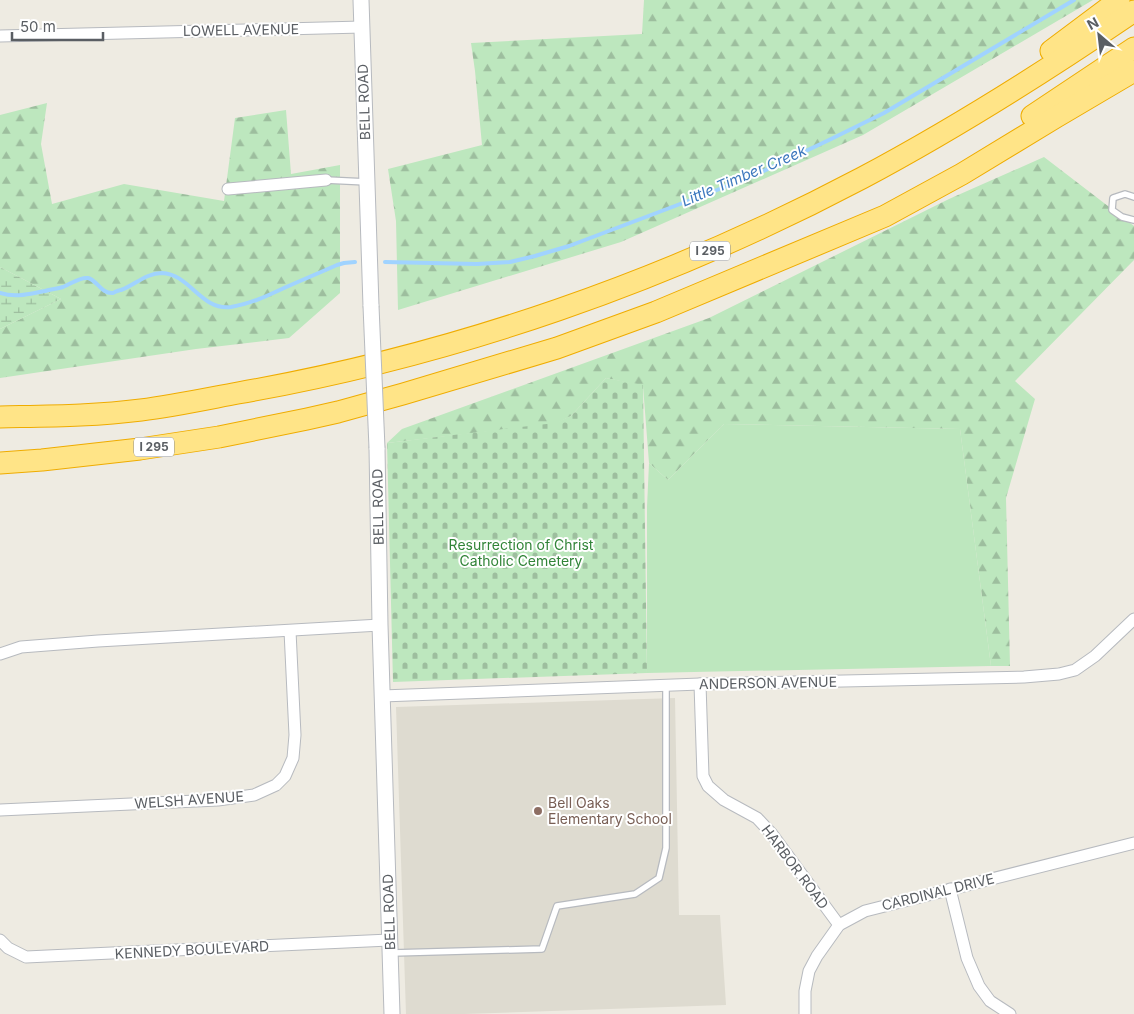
<svg xmlns="http://www.w3.org/2000/svg" width="1134" height="1014" font-family="Inter,sans-serif">
  <style>
    .education { fill: #dedbd0 }
    .forest { fill: url(#forest-firs) }
    .wetland { fill: url(#wetland-marsh) }
    .cemetery { fill: url(#cemetery-stones) }
    .park { fill: #bde7be }
    .lines { fill: none; stroke-linecap: round; stroke-linejoin: round }
    .stream { stroke: #a0d3ff; stroke-width: 4 }
    .service-casing { stroke: #b7babf; stroke-width: 8 }
    .minor-casing { stroke: #b7babf; stroke-width: 13 }
    .tertiary-casing { stroke: #b7babf; stroke-width: 17 }
    .motorway-casing { stroke: #efac00; stroke-width: 23 }
    .service { stroke: #fff; stroke-width: 5.5 }
    .minor { stroke: #fff; stroke-width: 11 }
    .tertiary { stroke: #fff; stroke-width: 15 }
    .motorway { stroke: #ffe487; stroke-width: 21 }
    .tertiary-bridge-casing { stroke: #b7babf; stroke-width: 17; stroke-linecap: butt }
    .tertiary-bridge { stroke: #fff; stroke-width: 15 }
    .education-dot { fill: #8d6e63; stroke: #fff; stroke-width: 2 }
    .labels { text-anchor: middle; stroke-width: 4; stroke-linejoin: round; paint-order: stroke }
    .shield { fill: #fff; stroke: #8c8e92; stroke-width: 1 }
    .shield-label { font-size: 12px; font-weight: bold; fill: #5a5e63 }
    .street-label { font-size: 14px; fill: #5a5e63; stroke: #fff }
    .park-label { font-size: 14px; fill: #318438; stroke: #fff }
    .education-label { font-size: 14px; fill: #785e54; stroke: #fff; text-anchor: start }
    .water-label { font-size: 15px; font-style: italic; fill: #3d78be; stroke: #fff }
  </style>
  <defs>
    <pattern id="forest-firs" width="22" height="20" patternUnits="userSpaceOnUse" patternTransform="scale(1.25)"><rect width="22" height="20" fill="#bde7be"/><path d="M5 1l3.5 6h-7zM16 11l3.5 6h-7z" fill="#9dbe9e"/></pattern>
    <pattern id="wetland-marsh" width="20" height="14" patternUnits="userSpaceOnUse" patternTransform="scale(1.25)"><rect width="20" height="14" fill="#bde7be"/><path d="M1 5h8M5 5V1M11 12h8M15 12V8" fill="none" stroke="#9dbe9e"/></pattern>
    <pattern id="cemetery-stones" width="16" height="16" patternUnits="userSpaceOnUse" patternTransform="scale(1.25)"><rect width="16" height="16" fill="#bde7be"/><path d="M2 7V4a2 2 0 0 1 4 0v3zM10 15v-3a2 2 0 0 1 4 0v3z" fill="#9dbe9e"/></pattern>
  </defs>
  <rect width="100%" height="100%" fill="#eeebe2"/>
  <polygon class="education" points="675,698 679,915 720,915 726,1005 464,1014 406,1014 396,707"/>
  <g class="forest">
    <polygon points="644,0 1093,0 863,135 621,242 398,310 396,221 388,169 482,145 475,71 471,43 642,34"/>
    <polygon points="47,103 41,144 52,204 124,184 224,201 235,118 286,110 291,174 340,165 340,293 289,338 196,349 0,378 0,329 61,299 0,267 0,115"/>
    <polygon points="1044,157 1134,226 1134,260 1015,381 1035,399 1006,498 1010,666 991,666 960,429 724,424 668,480 649,463 643,386 606,378 571,416 555,424 387,443 402,429 709,318 949,199"/>
  </g>
  <polygon class="wetland" points="0,267 61,299 0,329"/>
  <polygon class="cemetery" points="606,378 643,385 647,673 393,682 387,443 555,423 571,416"/>
  <polygon class="park" points="724,424 960,429 991,666 647,673 647,507 649,463 668,480"/>
  <g class="lines">
    <g class="stream">
      <polyline points="385,262 477,264 510,262 535,256 569,246 704,195 753,176 829,140 884,113 1074,0"/>
      <path d="M0,293C16,298 29,294 45,291C51,289 57,289 63,287C71,284 79,277 88,278C97,280 101,294 113,293C115,292 119,290 121,290C135,285 146,273 162,273C190,274 201,311 231,307C250,304 267,296 284,288C302,280 319,273 337,265L344,263L355,262"/>
    </g>
    <defs>
      <g id="service">
        <polyline points="326,180 367,182"/>
        <polyline points="1134,197 1125,194 1113,198 1112,210 1122,217 1134,220"/>
        <polyline points="392,953 542,949 557,906 635,894 659,878 666,848 666,685"/>
      </g>
      <g id="minor">
        <polyline points="0,36 362,27"/>
        <polyline points="228,189 326,180"/>
        <polyline points="0,654 21,647 98,641 380,625"/>
        <polyline points="700,684 703,776 708,786 724,800 757,818 772,834 839,925"/>
        <polyline points="382,696 700,684 1024,677 1059,674 1075,670 1095,656 1134,619"/>
        <polyline points="0,810 218,800 254,795 276,785 285,776 293,758 295,735 290,631"/>
        <polyline points="950,889 967,958 979,986 990,1001 1010,1014"/>
        <polyline points="0,940 8,948 26,957 389,940"/>
        <polyline points="805,1014 805,991 809,971 817,956 839,925 865,911 1134,843"/>
      </g>
      <g id="tertiary">
        <polyline points="361,0 371,306"/>
        <polyline points="377,448 380,625 392,1014"/>
      </g>
      <g id="motorway">
        <polyline points="1051,51 1119,0"/>
        <polyline points="1032,116 1134,48"/>
        <path d="M0,417C47,416 94,416 141,410C173,406 206,399 238,393C455,355 667,281 862,178C956,128 1046,71 1134,11"/>
        <polyline points="0,463 42,460 140,449 219,437 307,419 338,412 403,394 557,348 656,312 885,216 962,174 1056,117 1134,71"/>
      </g>
    </defs>
    <use href="#service" class="service-casing"/>
    <use href="#minor" class="minor-casing"/>
    <use href="#tertiary" class="tertiary-casing"/>
    <use href="#motorway" class="motorway-casing"/>
    <use href="#service" class="service"/>
    <use href="#minor" class="minor"/>
    <use href="#tertiary" class="tertiary"/>
    <use href="#motorway" class="motorway"/>
    <defs>
      <polyline id="tertiary-bridge" points="371,306 377,448"/>
    </defs>
    <use href="#tertiary-bridge" class="tertiary-bridge-casing"/>
    <use href="#tertiary-bridge" class="tertiary-bridge"/>
  </g>
  <circle class="education-dot" cx="538" cy="811" r="5"/>
  <g class="labels">
    <g class="shield">
      <rect x="690" y="241.5" width="40" height="19" rx="4"/>
      <rect x="134" y="437.5" width="40" height="19" rx="4"/>
    </g>
    <g class="shield-label">
      <text x="710" y="255">I 295</text>
      <text x="154" y="451">I 295</text>
    </g>
    <g class="street-label">
      <text transform="translate(241 30) rotate(-1)" y="5">LOWELL AVENUE</text>
      <text transform="translate(364 102) rotate(-92)" y="5">BELL ROAD</text>
      <text transform="translate(378 507) rotate(-91)" y="5">BELL ROAD</text>
      <text transform="translate(768 683) rotate(-1)" y="5">ANDERSON AVENUE</text>
      <text transform="translate(189 800) rotate(-4)" y="5">WELSH AVENUE</text>
      <text transform="translate(795 867) rotate(53)" y="5">HARBOR ROAD</text>
      <text transform="translate(938 892) rotate(-14)" y="5">CARDINAL DRIVE</text>
      <text transform="translate(389 912) rotate(-92)" y="5">BELL ROAD</text>
      <text transform="translate(192 950) rotate(-3)" y="5">KENNEDY BOULEVARD</text>
    </g>
    <g class="park-label">
      <text x="521" y="550">Resurrection of Christ<tspan x="521" dy="16">Catholic Cemetery</tspan></text>
    </g>
    <g class="education-label">
      <text x="548" y="808">Bell Oaks<tspan x="548" dy="16">Elementary School</tspan></text>
    </g>
    <g class="water-label">
      <text transform="translate(744 176) rotate(-23)" y="5">Little Timber Creek</text>
    </g>
  </g>
  <g transform="translate(1099 35) rotate(332)" stroke="#ffffff" stroke-width="4" paint-order="stroke">
  <path d="M0-4L9 19L0 12L-9 19Z" fill="#5a5e63"/>
  <text y="-8" font-size="14" font-weight="bold" text-anchor="middle" fill="#5a5e63">N</text>
  </g>
  <path d="M12 32v8h91v-8" fill="none" stroke="#5a5e63" stroke-width="2.5"/>
  <text x="20" y="32" font-size="15" fill="#5a5e63" stroke="#ffffff" stroke-width="4" paint-order="stroke">50 m</text>
</svg>
